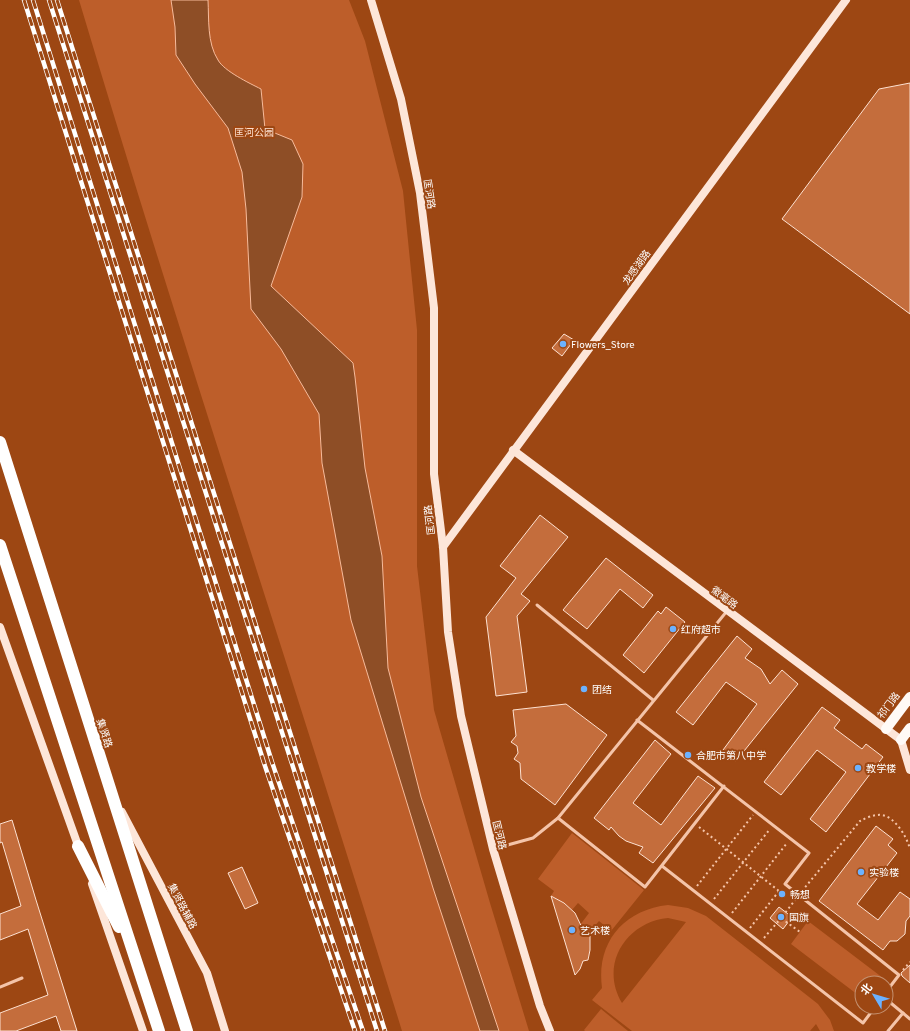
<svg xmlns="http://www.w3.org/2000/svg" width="910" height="1031" font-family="Overpass,'Noto Sans SC',sans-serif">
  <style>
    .green { fill: #bd5e2a; fill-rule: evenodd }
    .water { fill: #8e4e26; stroke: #f7bb9b }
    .building { fill: #c46d3c; stroke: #fde1d1 }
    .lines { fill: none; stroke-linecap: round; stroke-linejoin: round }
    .path { stroke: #f4c4a9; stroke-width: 2; stroke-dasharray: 2 3; stroke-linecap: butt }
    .lane { stroke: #f4c4a9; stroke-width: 3 }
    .secondary { stroke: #fde6d9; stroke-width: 8 }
    .primary { stroke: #fffaf6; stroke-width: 10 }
    .highway { stroke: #fff; stroke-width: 12 }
    .rail-casing { stroke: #fff; stroke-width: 4.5 }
    .rail { stroke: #9d4713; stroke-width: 3; stroke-dasharray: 9; stroke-linecap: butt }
    .poi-dot { fill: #6cb2ff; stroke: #9d4713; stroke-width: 1.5 }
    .labels { text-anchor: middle; stroke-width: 4; stroke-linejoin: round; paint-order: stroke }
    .park-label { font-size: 10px; fill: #fde1d1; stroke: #9d4713 }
    .street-label { font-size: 10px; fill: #fff; stroke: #9d4713 }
    .poi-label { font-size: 10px; fill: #fff; stroke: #9d4713; text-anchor: start }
  </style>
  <rect width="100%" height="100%" fill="#9d4713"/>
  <g class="green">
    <path d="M79,0H349L365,41L403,191L417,330V566L434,710L490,903L529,1031H402C296,687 182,345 79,0Z"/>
    <polygon points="572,833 644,890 611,931 599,921 586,936 580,925 589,913 578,903 572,910 564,903 551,896 554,891 538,879"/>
    <path d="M668,905L688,908L706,916L818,1004L830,1020L834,1031H820L816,1024L810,1031H632L592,1000L602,988C596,943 623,910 668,905ZM668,918L686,922L622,1003C599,965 626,922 668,918Z"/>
    <polygon points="808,921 883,978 879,983 862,983 862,998 791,944"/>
    <polygon points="601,1009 628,1031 585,1031 584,1030"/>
  </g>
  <path class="water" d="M171,0H208C209,19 207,43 218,60C224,71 249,83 261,89L265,129L292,140L303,164L302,197L271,286L353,363L355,377L365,468L382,556L388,668L421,797L499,1031H480L433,888L351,620L322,463L319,414L281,349L251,309L246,209L242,172L228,128L195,84L176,55L175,27Z"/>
  <g class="building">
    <polygon points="910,83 910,314 782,219 879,89"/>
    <polygon points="564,334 574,340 562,356 552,348"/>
    <polygon points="540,515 568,537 521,594 530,601 517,616 527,692 496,696 486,617 516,578 500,566"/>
    <polygon points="606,558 653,595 643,608 620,589 587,629 563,610"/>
    <polygon points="666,607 685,622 644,673 623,655 658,611 661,614"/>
    <polygon points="737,636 752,649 745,658 761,669 770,684 782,670 798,684 736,761 723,750 757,704 726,682 693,725 676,712"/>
    <polygon points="566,704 607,735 555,805 521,779 520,763 514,759 518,753 517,746 511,742 516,736 513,710"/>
    <polygon points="822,707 840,720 834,728 862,749 866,744 883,757 826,832 810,819 846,772 817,750 781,795 764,782"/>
    <polygon points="655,740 671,754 633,803 661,825 698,776 715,788 653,863 639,853 643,847 626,841 619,836 611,827 609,830 594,818"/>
    <polygon points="12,820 36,900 77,1031 61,1031 56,1016 16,1031 0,1031 0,1013 48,995 28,929 0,940 0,914 21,906 2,842 0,843 0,824"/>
    <polygon points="876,826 893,839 888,845 897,853 857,904 878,920 900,892 910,899 910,916 906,921 905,934 897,941 890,941 883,950 819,901"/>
    <polygon points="242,867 258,903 245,909 228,873"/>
    <polygon points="551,896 564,903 575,913 586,936 590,936 590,950 588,960 583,961 580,969 575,975"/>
    <polygon points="779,907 792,917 783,929 770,918"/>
    <polygon points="910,965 910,983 902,976 901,973"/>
  </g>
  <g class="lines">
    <g class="path">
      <polyline points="699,827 779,891"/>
      <polyline points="697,886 753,815"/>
      <path d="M802,891L860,821C866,818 874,814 882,815C895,817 907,837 910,849"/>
      <polyline points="714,899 770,829"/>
      <polyline points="796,899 781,918 800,932"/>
      <polyline points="732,913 787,843"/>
      <polyline points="750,928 779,891"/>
      <polyline points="764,938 781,918"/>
      <polyline points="903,970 910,962"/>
    </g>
    <g class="lane">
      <polyline points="537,605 653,700"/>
      <polyline points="637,720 809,853 785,884 899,975 886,992"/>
      <polyline points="558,818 645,887 724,786"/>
      <polyline points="493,849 533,838 558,818 727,611"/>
      <polyline points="662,866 863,1023 875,1007"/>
      <polyline points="0,987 22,978"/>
      <polyline points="886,999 910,1019"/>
      <polyline points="888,1031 903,1013"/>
    </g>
    <g class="secondary">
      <polyline points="371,0 401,99 420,193 434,308 434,474 443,547 448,632 461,716 493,849 540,1006 550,1031"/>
      <polyline points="513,450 901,740 910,770"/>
      <polyline points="443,547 846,0"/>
      <polyline points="0,627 80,851"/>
      <polyline points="122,812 207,973 225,1031"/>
      <polyline points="92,884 143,1031"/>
    </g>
    <g class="primary">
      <polyline points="886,729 910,697"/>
      <polyline points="901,740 910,728"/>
    </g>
    <g class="highway">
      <polyline points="0,442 187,1031"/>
      <polyline points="0,545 159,1031"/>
      <polyline points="78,846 119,927"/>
    </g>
    <defs>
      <g id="rail">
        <polyline points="24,0 265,766 355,1031"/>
        <polyline points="33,0 272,762 363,1031"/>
        <polyline points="49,0 377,1031"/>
        <polyline points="57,0 385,1031"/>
      </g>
    </defs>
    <use href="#rail" class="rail-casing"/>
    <use href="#rail" class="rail"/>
  </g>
  <g class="poi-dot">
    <circle cx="563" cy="344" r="4"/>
    <circle cx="673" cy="629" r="4"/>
    <circle cx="584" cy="689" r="4"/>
    <circle cx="688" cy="755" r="4"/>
    <circle cx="858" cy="768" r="4"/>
    <circle cx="861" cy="872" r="4"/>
    <circle cx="782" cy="894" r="4"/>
    <circle cx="781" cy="917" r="4"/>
    <circle cx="572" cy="930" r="4"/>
  </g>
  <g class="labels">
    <g class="park-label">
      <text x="254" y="136">匡河公园</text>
    </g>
    <g class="street-label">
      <text transform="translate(430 194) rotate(81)" y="4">匡河路</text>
      <text transform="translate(636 267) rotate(-54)" y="4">龙感湖路</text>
      <text transform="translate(429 520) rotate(-97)" y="4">匡河路</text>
      <text transform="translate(725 597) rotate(37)" y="4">徽毫路</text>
      <text transform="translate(888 705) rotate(-53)" y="4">祁门路</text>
      <text transform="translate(105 733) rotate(72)" y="4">集贤路</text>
      <text transform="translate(500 835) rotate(76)" y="4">匡河路</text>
      <text transform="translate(183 906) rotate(62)" y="4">集贤路辅路</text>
    </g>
    <g class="poi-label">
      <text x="571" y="348">Flowers_Store</text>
      <text x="681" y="633">红府超市</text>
      <text x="592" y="693">团结</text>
      <text x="696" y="759">合肥市第八中学</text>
      <text x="866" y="772">教学楼</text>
      <text x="869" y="876">实验楼</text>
      <text x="790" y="898">畅想</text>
      <text x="789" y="921">国旗</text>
      <text x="580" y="934">艺术楼</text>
    </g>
  </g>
  <g transform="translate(874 995) rotate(308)"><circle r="19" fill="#9d4713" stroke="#c49171"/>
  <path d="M0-3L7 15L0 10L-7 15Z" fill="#6cb2ff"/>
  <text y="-6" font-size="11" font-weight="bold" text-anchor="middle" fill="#ffffff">北</text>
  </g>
</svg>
